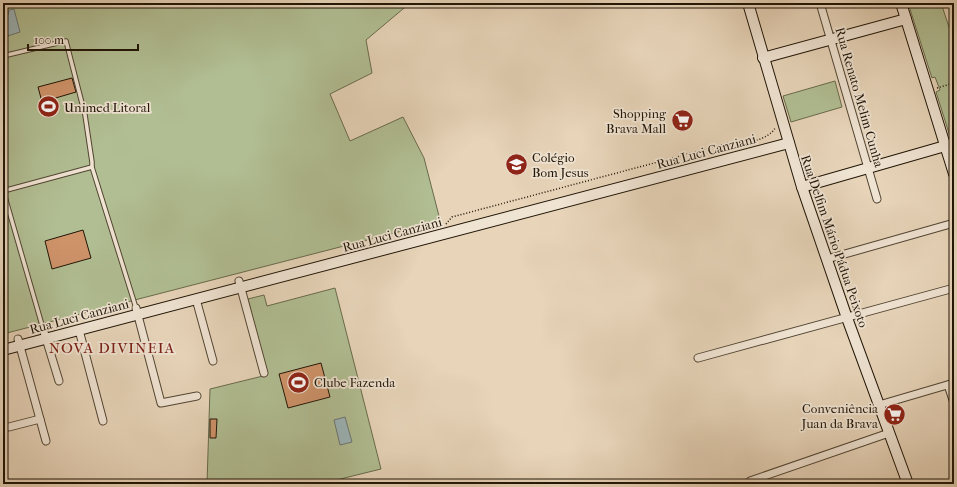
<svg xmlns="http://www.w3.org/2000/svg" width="957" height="487" font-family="'IM FELL French Canon',serif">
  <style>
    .green { fill: #b1be93; stroke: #686a4c }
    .water { fill: #9cb5ba; stroke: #6a7572 }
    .building { fill: #cf936a; stroke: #201506 }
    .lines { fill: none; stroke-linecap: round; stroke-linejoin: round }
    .lane-casing { stroke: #524533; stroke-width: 5.5 }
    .street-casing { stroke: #524533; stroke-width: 9 }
    .secondary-casing { stroke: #201506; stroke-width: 12 }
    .path { stroke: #201506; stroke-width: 1.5; stroke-dasharray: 1 2; stroke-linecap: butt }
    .lane { stroke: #efe3d2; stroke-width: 3.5 }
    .street { stroke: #efe3d2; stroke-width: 7 }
    .secondary { stroke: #efe3d2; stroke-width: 10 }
    .labels { text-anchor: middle; stroke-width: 3.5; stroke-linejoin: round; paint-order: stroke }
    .street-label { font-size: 13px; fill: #201506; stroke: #efe3d2 }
    .poi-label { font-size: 13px; fill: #201506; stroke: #efe3d2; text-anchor: start }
    .quarter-label { font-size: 15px; letter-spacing: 1px; fill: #7a1f14; stroke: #efe3d2 }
  </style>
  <rect width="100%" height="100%" fill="#e7d4b9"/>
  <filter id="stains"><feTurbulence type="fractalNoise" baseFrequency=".005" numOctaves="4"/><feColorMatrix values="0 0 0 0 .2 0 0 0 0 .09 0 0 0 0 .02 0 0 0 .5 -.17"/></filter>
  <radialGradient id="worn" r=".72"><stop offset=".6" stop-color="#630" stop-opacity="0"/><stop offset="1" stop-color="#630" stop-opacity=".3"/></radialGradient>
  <g class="green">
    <polygon points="3,3 410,3 366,40 372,73 330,94 350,141 403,117 424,158 439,216 433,223 3,334"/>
    <polygon points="908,3 941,3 954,42 954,149 936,92 940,90 935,77 932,78"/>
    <polygon points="835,81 842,107 791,122 783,96"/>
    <polygon points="335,288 381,469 320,484 207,484 210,389 267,375 248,299 264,295 267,306"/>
  </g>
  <g class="water">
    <polygon points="14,9 20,32 8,36 5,17 8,15 9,10"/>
    <polygon points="345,417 352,442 340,445 334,420"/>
  </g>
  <g class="building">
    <polygon points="72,78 76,92 42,102 38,87"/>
    <polygon points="83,230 91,258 52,269 45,241"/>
    <polygon points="321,363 330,397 288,408 279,374"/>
    <polygon points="210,419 217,419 216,438 210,438"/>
  </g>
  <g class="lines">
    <defs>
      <g id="lane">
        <polyline points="3,56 66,41 85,115 92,162 92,167 3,191"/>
        <polyline points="92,167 136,308"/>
        <polyline points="3,190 44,332"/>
      </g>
      <g id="street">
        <polyline points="820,3 877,199"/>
        <polyline points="827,259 954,223"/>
        <polyline points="239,281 264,373"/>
        <polyline points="196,299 213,361"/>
        <polyline points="136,308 161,403 197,396"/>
        <polyline points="79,330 103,421"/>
        <polyline points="44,332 59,381"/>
        <polyline points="18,339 46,441"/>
        <polyline points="698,358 954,288"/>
        <polyline points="948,385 954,403"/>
        <polyline points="879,405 954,383"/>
        <polyline points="9,427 40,419"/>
        <polyline points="752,484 750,481 889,433"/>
      </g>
      <g id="secondary">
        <polyline points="748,3 802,187 847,318 908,484"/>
        <polyline points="901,3 954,174"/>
        <polyline points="763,58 906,19"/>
        <polyline points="802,187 945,146"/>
        <polyline points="3,350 789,143"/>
      </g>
    </defs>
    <use href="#lane" class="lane-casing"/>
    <use href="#street" class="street-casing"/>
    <use href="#secondary" class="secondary-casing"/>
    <g class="path">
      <polyline points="937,88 954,83"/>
      <path d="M446,224L452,217L729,143C740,147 770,139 775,128"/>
    </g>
    <use href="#lane" class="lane"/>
    <use href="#street" class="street"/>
    <use href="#secondary" class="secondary"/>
  </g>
  <defs>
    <symbol id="stadium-disc" viewBox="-11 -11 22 22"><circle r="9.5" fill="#8f2418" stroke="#efe3d2"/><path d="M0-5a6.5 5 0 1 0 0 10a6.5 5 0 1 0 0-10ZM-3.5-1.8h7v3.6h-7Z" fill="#fff"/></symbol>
    <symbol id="supermarket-disc" viewBox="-11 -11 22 22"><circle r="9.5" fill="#8f2418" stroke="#efe3d2"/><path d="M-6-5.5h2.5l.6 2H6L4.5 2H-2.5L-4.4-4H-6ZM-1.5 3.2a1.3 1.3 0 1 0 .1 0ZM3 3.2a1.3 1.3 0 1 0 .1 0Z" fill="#fff"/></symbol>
    <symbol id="school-disc" viewBox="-11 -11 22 22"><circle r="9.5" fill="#8f2418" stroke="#efe3d2"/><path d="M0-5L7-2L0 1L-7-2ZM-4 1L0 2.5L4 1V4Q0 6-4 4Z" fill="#fff"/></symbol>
  </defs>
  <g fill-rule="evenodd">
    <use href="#stadium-disc" x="36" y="94" width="25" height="25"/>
    <use href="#supermarket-disc" x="670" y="108" width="25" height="25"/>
    <use href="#school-disc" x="504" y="152" width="25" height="25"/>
    <use href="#stadium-disc" x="286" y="370" width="25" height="25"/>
    <use href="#supermarket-disc" x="882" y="402" width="25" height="25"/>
  </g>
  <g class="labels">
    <g class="street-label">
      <text transform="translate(860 97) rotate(74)" y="5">Rua Renato Melim Cunha</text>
      <text transform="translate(706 151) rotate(-15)" y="5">Rua Luci Canziani</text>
      <text transform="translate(392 234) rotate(-15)" y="5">Rua Luci Canziani</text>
      <text transform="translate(835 241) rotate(71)" y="5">Rua Delfim Mário Pádua Peixoto</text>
      <text transform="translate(79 316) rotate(-15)" y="5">Rua Luci Canziani</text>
    </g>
    <g class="poi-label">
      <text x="64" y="112">Unimed Litoral</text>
      <text x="666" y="118" text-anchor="end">Shopping<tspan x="666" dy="15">Brava Mall</tspan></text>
      <text x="532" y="162">Colégio<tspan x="532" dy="15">Bom Jesus</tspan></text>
      <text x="314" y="387">Clube Fazenda</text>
      <text x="878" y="413" text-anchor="end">Conveniência<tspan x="878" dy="15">Juan da Brava</tspan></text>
    </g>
    <g class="quarter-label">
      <text x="112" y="353">NOVA DIVINEIA</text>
    </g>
  </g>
  <rect width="957" height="487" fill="none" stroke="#e7d4b9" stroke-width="16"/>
  <rect x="4" y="4" width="949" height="479" fill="none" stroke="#201506" stroke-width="2"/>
  <rect x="8" y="8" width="941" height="471" fill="none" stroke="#201506"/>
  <path d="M28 44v6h110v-6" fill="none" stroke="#201506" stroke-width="2"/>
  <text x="34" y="44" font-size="12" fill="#201506" stroke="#efe3d2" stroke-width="3" paint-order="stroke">100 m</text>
  <rect width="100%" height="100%" filter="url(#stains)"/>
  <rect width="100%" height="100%" fill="url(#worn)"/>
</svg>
